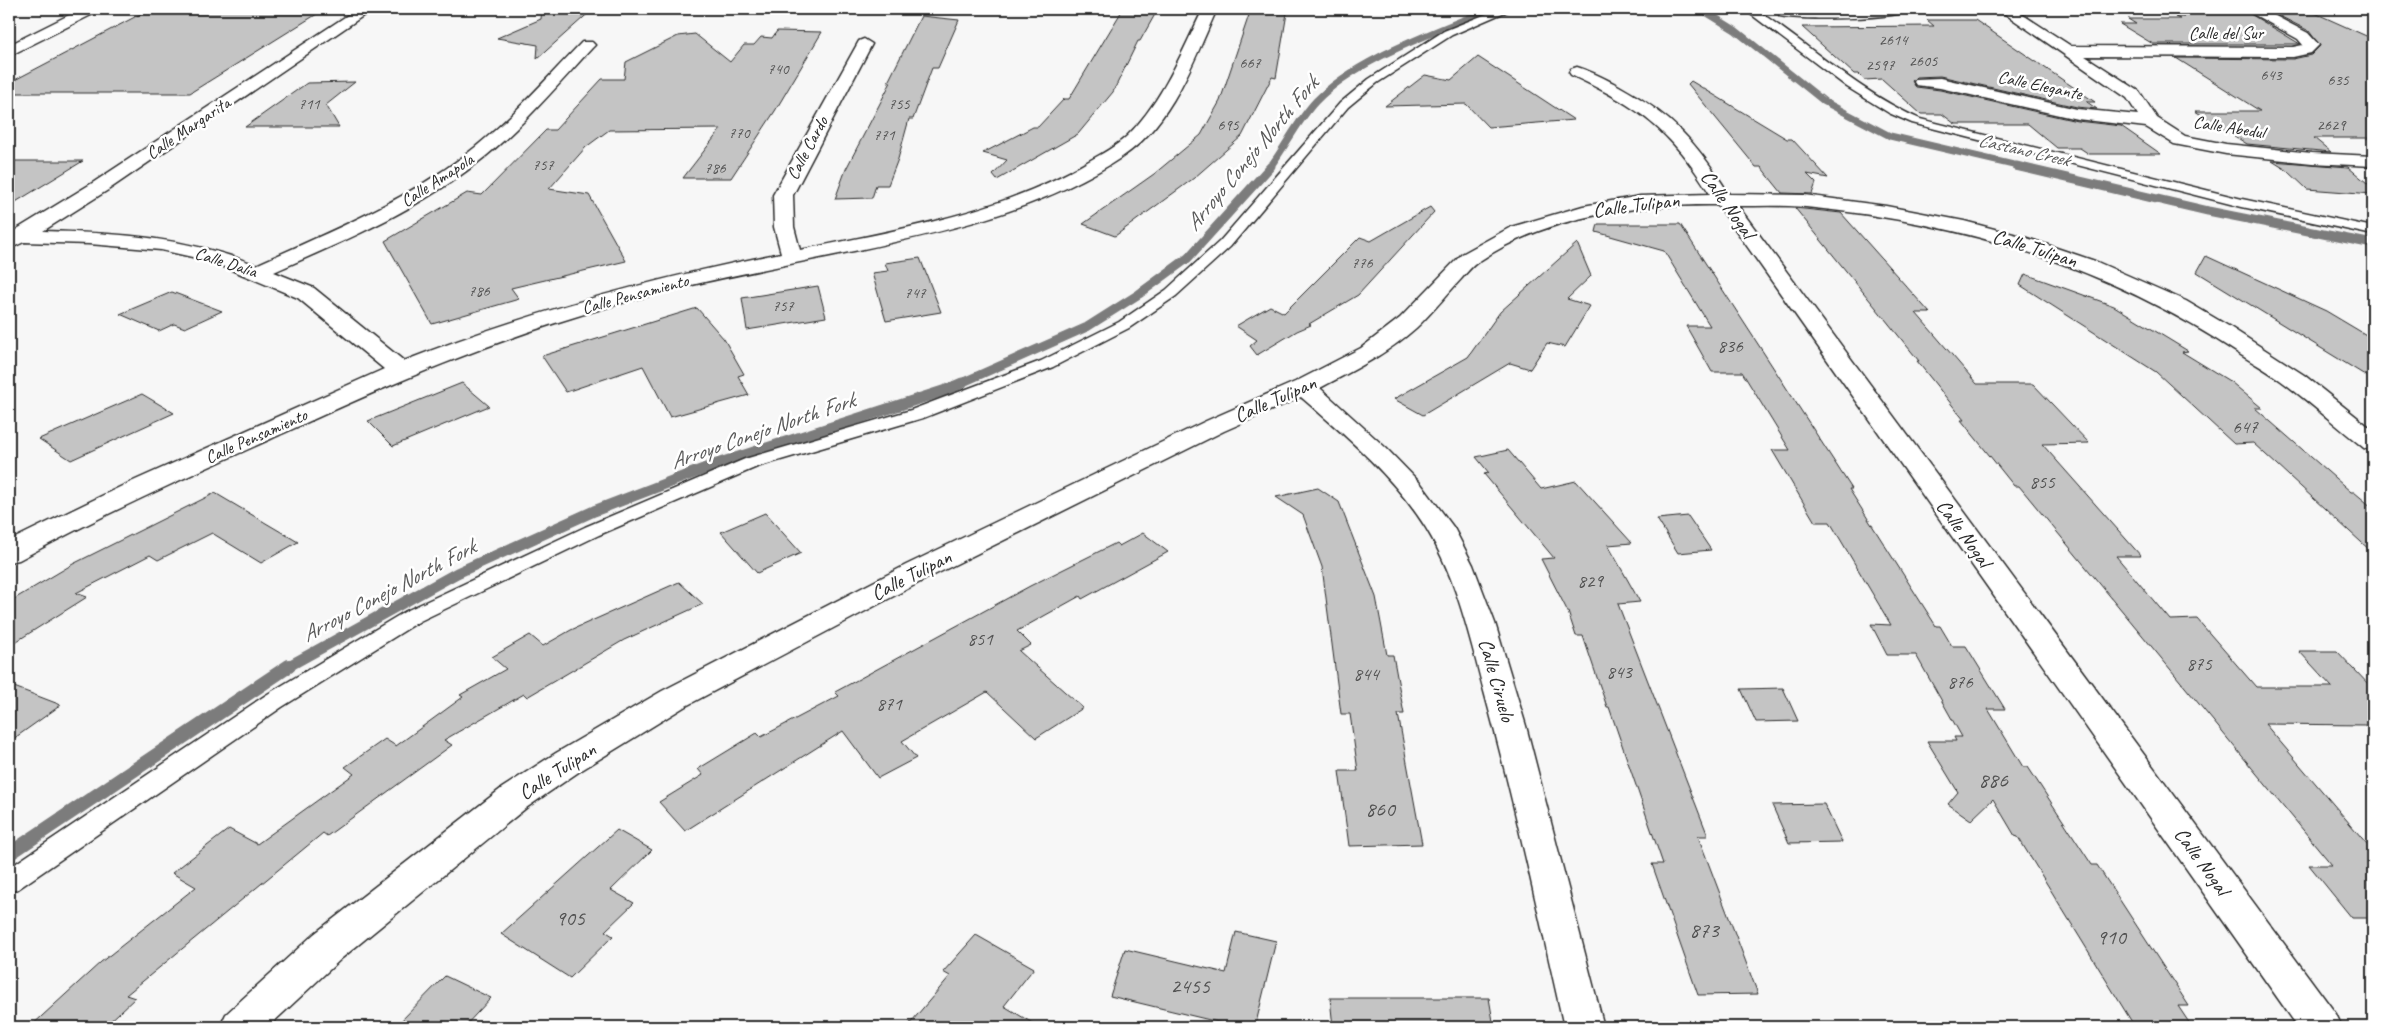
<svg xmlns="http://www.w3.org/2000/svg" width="2382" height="1036" font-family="Caveat,sans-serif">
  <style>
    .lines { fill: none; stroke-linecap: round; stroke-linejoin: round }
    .stream-far3 { stroke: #7b7b7b; stroke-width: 7 }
    .stream-far2 { stroke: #7b7b7b; stroke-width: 9 }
    .stream-far1 { stroke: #7b7b7b; stroke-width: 11 }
    .stream { stroke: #7b7b7b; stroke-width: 14 }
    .building { fill: #c4c4c4; stroke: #2b2b2b }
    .lane-casing { stroke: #2b2b2b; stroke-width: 3 }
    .street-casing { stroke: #2b2b2b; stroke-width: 3 }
    .secondary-casing { stroke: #2b2b2b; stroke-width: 3 }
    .lane { fill: #fff; fill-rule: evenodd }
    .street { fill: #fff; fill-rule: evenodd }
    .secondary { fill: #fff; fill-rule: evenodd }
    .labels { text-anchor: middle; stroke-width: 5; stroke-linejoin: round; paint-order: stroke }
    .far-number-label { font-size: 16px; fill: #515151 }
    .far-street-label { font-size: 18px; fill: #2b2b2b; stroke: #fff }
    .far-water-label { font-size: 19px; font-style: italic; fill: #5a5a5a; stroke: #fff }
    .number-label { font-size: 19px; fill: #515151 }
    .street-label { font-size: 21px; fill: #2b2b2b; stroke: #fff }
    .water-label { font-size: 22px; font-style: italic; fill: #5a5a5a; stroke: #fff }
    .near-number-label { font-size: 22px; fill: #515151 }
  </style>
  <rect width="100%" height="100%" fill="#f7f7f7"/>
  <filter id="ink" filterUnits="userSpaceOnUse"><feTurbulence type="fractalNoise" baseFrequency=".02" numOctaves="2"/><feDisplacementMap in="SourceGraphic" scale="10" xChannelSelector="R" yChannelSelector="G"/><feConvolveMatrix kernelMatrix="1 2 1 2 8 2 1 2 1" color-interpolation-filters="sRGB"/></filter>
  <g filter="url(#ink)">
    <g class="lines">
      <g class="stream-far3">
        <polyline points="1701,9 1735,30 1825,102 1890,136 2022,167"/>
        <path d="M1270,167C1286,146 1298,120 1316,101C1357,58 1435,33 1490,9"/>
      </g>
      <g class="stream-far2">
        <polyline points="2016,166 2208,211 2373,244"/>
        <polyline points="959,384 1087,327 1139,294 1188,258 1271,166"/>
      </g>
      <polyline class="stream-far1" points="287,667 457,573 594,511 714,465 946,390 962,383"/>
      <polyline class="stream" points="9,854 289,666"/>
    </g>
    <g class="building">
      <polygon points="150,9 325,9 190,93 9,93 9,83"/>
      <polygon points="542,9 593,9 537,59 538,45 497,38 541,19"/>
      <polygon points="1123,9 1158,9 1140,41 1138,41 1113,92 1078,134 997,180 993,175 1007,160 983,153 1033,127 1038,127 1064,99 1069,99"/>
      <polygon points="2173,9 2242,9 2300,44 2153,44 2120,24 2136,24 2128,19 2180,19 2175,17 2184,17"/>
      <polygon points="2266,9 2306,9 2373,39 2373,138 2314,138 2331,152 2247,144 2195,111 2260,111 2176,58 2293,59 2311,55 2320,46 2309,31"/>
      <polygon points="1250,12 1287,13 1276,78 1272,77 1242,136 1194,178 1115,236 1083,224 1154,174 1201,135 1220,101"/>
      <polygon points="921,16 959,20 938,68 932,68 913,119 909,119 898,159 888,185 876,185 872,198 835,199 846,169 891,82 888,82"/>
      <polygon points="1927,20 1975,20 2095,102 2087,102 2097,109 2077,107 1940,76 1916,77 1912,81 1916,87 1940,90 2077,121 2121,126 2161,154 2089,154 2080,148 2057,148 2028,124 1955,124 1942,114 1921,114 1882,79 1864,80 1858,74 1854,74 1802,27 1934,26"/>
      <polygon points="777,31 822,32 775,111 731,178 683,178 721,129 609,130 586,147 549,189 589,195 626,261 511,288 519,299 432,324 385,241 467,193 482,195 546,130 555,130 602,79 624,79 626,62 678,36 695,34 730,62 744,45 754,45 761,37 772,38"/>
      <polygon points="1478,57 1574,120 1488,127 1466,104 1385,106 1425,75 1451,80"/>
      <polygon points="1691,81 1787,139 1792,139 1828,178 1807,174 1816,183 1812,194 1782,193 1761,167 1756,167 1688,84"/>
      <polygon points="355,82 326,105 339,127 245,127 307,83"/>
      <polygon points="9,161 83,161 9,206"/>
      <polygon points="2272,161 2348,167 2373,188 2373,194 2307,189 2288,171"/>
      <polygon points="1430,207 1434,212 1358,295 1309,324 1311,325 1297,331 1257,355 1250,346 1257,340 1236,326 1270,306 1284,313 1360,237 1371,241"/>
      <polygon points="1795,208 1841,213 1930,313 1916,313 1977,384 2033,384 2089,443 2042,444 2141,556 2116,556 2170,620 2197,619 2256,687 2332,687 2299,651 2337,651 2371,687 2373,687 2373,733 2366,725 2265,724 2373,851 2373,918 2352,918 2309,865 2332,865 2019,486 2014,486 1961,420 1964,420 1917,361 1919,361"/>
      <polygon points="1598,224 1680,224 1852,489 1849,489 1936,626 1940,626 1952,646 1966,646 2005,709 1988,709 2023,767 2028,767 2092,865 2097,865 2189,1006 2178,1006 2192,1027 2135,1027 2018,837 2015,836 1993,799 1971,820 1948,804 1958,792 1927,741 1956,741 1954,737 1962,737 1916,655 1887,655 1871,624 1891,625 1830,522 1815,522 1772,450 1790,450 1742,372 1712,372 1686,326 1710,326 1664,251 1596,232"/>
      <polygon points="1577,243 1591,276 1567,299 1590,306 1565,347 1547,343 1530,369 1510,363 1423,415 1394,399 1468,357 1500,312"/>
      <polygon points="2206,256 2326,311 2373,339 2373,380 2197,272"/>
      <polygon points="920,258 941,312 886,321 872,273 888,271 885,263"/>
      <polygon points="2025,274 2114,306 2188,351 2182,352 2231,382 2262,408 2255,408 2351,492 2354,492 2373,508 2373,553 2253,443 2234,444 2156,372 2020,285"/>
      <polygon points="818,286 826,317 747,330 742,298"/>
      <polygon points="172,292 222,311 185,328 174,324 159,331 120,314"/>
      <polygon points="697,308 724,339 744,374 738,376 749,395 670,417 643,366 566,392 542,356"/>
      <polygon points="462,383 489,406 393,446 368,421"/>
      <polygon points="142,394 174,413 71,460 39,439"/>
      <polygon points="1508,450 1541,489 1576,481 1632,543 1608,545 1640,602 1618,604 1708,836 1698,836 1758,994 1698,995 1652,864 1663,864 1609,707 1607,707 1583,636 1576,636 1568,612 1541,559 1554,558 1484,474 1489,473 1476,457"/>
      <polygon points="1318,488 1339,502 1376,597 1387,655 1393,655 1404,714 1398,714 1422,844 1349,846 1339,771 1358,771 1350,714 1341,714 1322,567 1303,515 1276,497"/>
      <polygon points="215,493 298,542 261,563 212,533 158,560 150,555 76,593 87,597 9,646 9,602 73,564"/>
      <polygon points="765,513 801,553 757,573 721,532"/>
      <polygon points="1688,516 1711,550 1678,553 1657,519"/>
      <polygon points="1143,533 1168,552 1082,599 1080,596 1017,631 1031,645 1019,651 1083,708 1036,738 987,692 902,741 916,758 878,778 843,731 685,831 659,802 703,775 698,769 757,733 761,737 839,696 835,692 1030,586 1116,543 1119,546"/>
      <polygon points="679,582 703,604 624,640 527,697 524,694 444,740 452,745 327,836 323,833 126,995 135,998 104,1027 30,1027 101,962 196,887 172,873 229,829 257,844 354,774 345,767 385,739 396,746 463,697 460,695 506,669 492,657 530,635 543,646 571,630"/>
      <polygon points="9,685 61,705 9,742"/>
      <polygon points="1783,688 1798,721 1756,722 1741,689"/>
      <polygon points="1824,804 1842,842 1789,843 1772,805"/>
      <polygon points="617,830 652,850 611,890 634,903 605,931 613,936 570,978 501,934"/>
      <polygon points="1236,932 1276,941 1255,1027 1239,1027 1110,996 1125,949 1226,973"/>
      <polygon points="976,935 1034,968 1004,1006 1039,1027 907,1027 950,976 943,972"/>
      <polygon points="445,976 491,998 464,1027 395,1027"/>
      <polygon points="1330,998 1489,998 1494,1027 1333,1027"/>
    </g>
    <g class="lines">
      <defs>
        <g id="lane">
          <polygon points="1499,9 1512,9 1452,35 1377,83 1348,107 1230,247 1176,296 1129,328 1053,367 923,418 757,467 599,535 420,621 282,707 18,889 9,892 9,868 266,695 406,611 585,527 745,459 911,410 1041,361 1119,322 1166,290 1220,241 1340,103 1369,79 1444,31"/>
          <path d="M1744,9H1755C1811,46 1859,92 1920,119L2242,199L2373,227V235L2242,207L1912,123L1889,113L1847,87Z"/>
        </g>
        <g id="street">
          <path d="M357,9H373L108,190L43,231C117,233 186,237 256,265C327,233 401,203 464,156C508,123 544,81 582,42H592L595,45L592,48C555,88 520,130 477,163C416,211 344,241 274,272L314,288L404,361C526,313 652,279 781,253L774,227L773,195L859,41L864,39L872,44L793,195L794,227L800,250C898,230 1002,213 1089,161C1102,154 1116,146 1127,136C1162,102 1182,52 1203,9H1217C1194,60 1171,125 1122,157C1042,210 947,231 854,251C772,268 689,283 608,307C495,339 390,384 284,433C195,473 105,513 19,560L9,562V541L122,486L384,369L298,298L210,261L161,250L89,244L24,242L9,249V234L94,182Z"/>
          <path d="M1785,9H1909C1901,20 1796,20 1780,16L1778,13Z"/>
          <polygon points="1998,9 2014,9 2071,46 2293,47 2303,45 2298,39 2244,9 2262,9 2308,33 2319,45 2311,53 2293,57 2085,56 2139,91 2157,118 2185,136 2226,144 2312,153 2373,156 2373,166 2312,163 2226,154 2174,144 2146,127 2077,119 1940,88 1916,85 1914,82 1916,79 1940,78 2077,109 2138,115 2127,98"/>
          <path d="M1577,67C1591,71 1606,79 1619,86C1672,115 1697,143 1729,194L1804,195L1886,206L1964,221L2021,236L2095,261L2186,301L2230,327L2304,375L2373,430V451L2364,448C2339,428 2314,406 2288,386C2273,374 2257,365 2241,355C2106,266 1966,223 1806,207C1783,205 1760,206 1738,206L2336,1014L2342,1027H2298L1718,205C1636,204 1547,215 1478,262C1472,266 1467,272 1462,278C1447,294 1432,313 1416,328C1387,354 1354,370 1320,388L1386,448L1421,484L1454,528L1473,565L1495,623L1526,726L1604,1027H1564C1539,916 1515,805 1485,695C1470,639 1457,578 1426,528C1394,477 1346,436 1301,397L1224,431L926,579L684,707L580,771L526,808L342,958L268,1027H220L226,1014L314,934L502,788L556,753L662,691L906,565L1206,421L1295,382L1361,348L1400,318L1462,254L1511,227L1583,206L1640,196L1710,194C1671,130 1638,106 1571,75L1569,72L1571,69Z"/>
        </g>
        <polygon id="secondary" points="81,9 99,9 97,12 9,56 9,45"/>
      </defs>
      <use href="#lane" class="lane-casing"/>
      <use href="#street" class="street-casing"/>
      <use href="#secondary" class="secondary-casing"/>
      <use href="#lane" class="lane"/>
      <use href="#street" class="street"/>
      <use href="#secondary" class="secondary"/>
    </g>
  </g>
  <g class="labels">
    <g class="far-number-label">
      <text x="1893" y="45">2614</text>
      <text x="1923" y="66">2605</text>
      <text x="1250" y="68">667</text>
      <text x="1880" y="70">2597</text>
      <text x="778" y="74">740</text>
      <text x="2271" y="80">643</text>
      <text x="2338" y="85">635</text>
      <text x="309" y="109">711</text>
      <text x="899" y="109">755</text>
      <text x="1228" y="130">695</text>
      <text x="2331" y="130">2629</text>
      <text x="739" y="138">770</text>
      <text x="884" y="140">771</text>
      <text x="543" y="170">757</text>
      <text x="715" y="173">786</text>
      <text x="1362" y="268">776</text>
      <text x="479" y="296">786</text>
      <text x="915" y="298">747</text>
      <text x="783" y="311">757</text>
    </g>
    <g class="far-street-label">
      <text x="2226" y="39">Calle del Sur</text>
      <text transform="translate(2040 85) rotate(12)" y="6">Calle Elegante</text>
      <text transform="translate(2229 127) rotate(9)" y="6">Calle Abedul</text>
      <text transform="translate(188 128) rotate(-34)" y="6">Calle Margarita</text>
      <text transform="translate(807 148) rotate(-62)" y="6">Calle Cardo</text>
      <text transform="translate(437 180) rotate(-33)" y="6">Calle Amapola</text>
      <text transform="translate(226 262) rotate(18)" y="6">Calle Dalia</text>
      <text transform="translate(635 294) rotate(-15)" y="6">Calle Pensamiento</text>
      <text transform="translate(256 436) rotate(-24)" y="6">Calle Pensamiento</text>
    </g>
    <g class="far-water-label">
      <text transform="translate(2024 149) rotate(13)" y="7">Castano Creek</text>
    </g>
    <g class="number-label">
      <text x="1730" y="352">836</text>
      <text x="2245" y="433">647</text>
      <text x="2042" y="488">855</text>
      <text x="1590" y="587">829</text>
      <text x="980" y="645">851</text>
      <text x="2199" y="670">875</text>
      <text x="1619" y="678">843</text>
      <text x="1366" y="680">844</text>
      <text x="1960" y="688">876</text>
      <text x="889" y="710">871</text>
    </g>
    <g class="street-label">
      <text transform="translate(1728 204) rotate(55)" y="7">Calle Nogal</text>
      <text transform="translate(1636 205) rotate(-7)" y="7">Calle Tulipan</text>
      <text transform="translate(2035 248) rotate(17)" y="7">Calle Tulipan</text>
      <text transform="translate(1275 399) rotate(-24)" y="7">Calle Tulipan</text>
      <text transform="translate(1964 533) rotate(54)" y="7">Calle Nogal</text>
      <text transform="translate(911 575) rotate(-27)" y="7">Calle Tulipan</text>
      <text transform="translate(1497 680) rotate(74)" y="7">Calle Ciruelo</text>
      <text transform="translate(557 771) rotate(-33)" y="7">Calle Tulipan</text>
      <text transform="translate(2202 861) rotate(54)" y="7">Calle Nogal</text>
    </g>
    <g class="water-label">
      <text transform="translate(1251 153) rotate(-50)" y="8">Arroyo Conejo North Fork</text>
      <text transform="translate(762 430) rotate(-19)" y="8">Arroyo Conejo North Fork</text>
      <text transform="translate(388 590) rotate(-28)" y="8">Arroyo Conejo North Fork</text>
    </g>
    <g class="near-number-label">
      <text x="1993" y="787">886</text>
      <text x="1380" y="816">860</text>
      <text x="570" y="925">905</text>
      <text x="1704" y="937">873</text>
      <text x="2111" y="944">910</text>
      <text x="1190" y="993">2455</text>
    </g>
  </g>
  <rect width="2382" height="1036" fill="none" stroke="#fff" stroke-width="30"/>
  <rect x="15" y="15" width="2352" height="1006" fill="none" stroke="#2b2b2b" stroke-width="2" filter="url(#ink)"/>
</svg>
